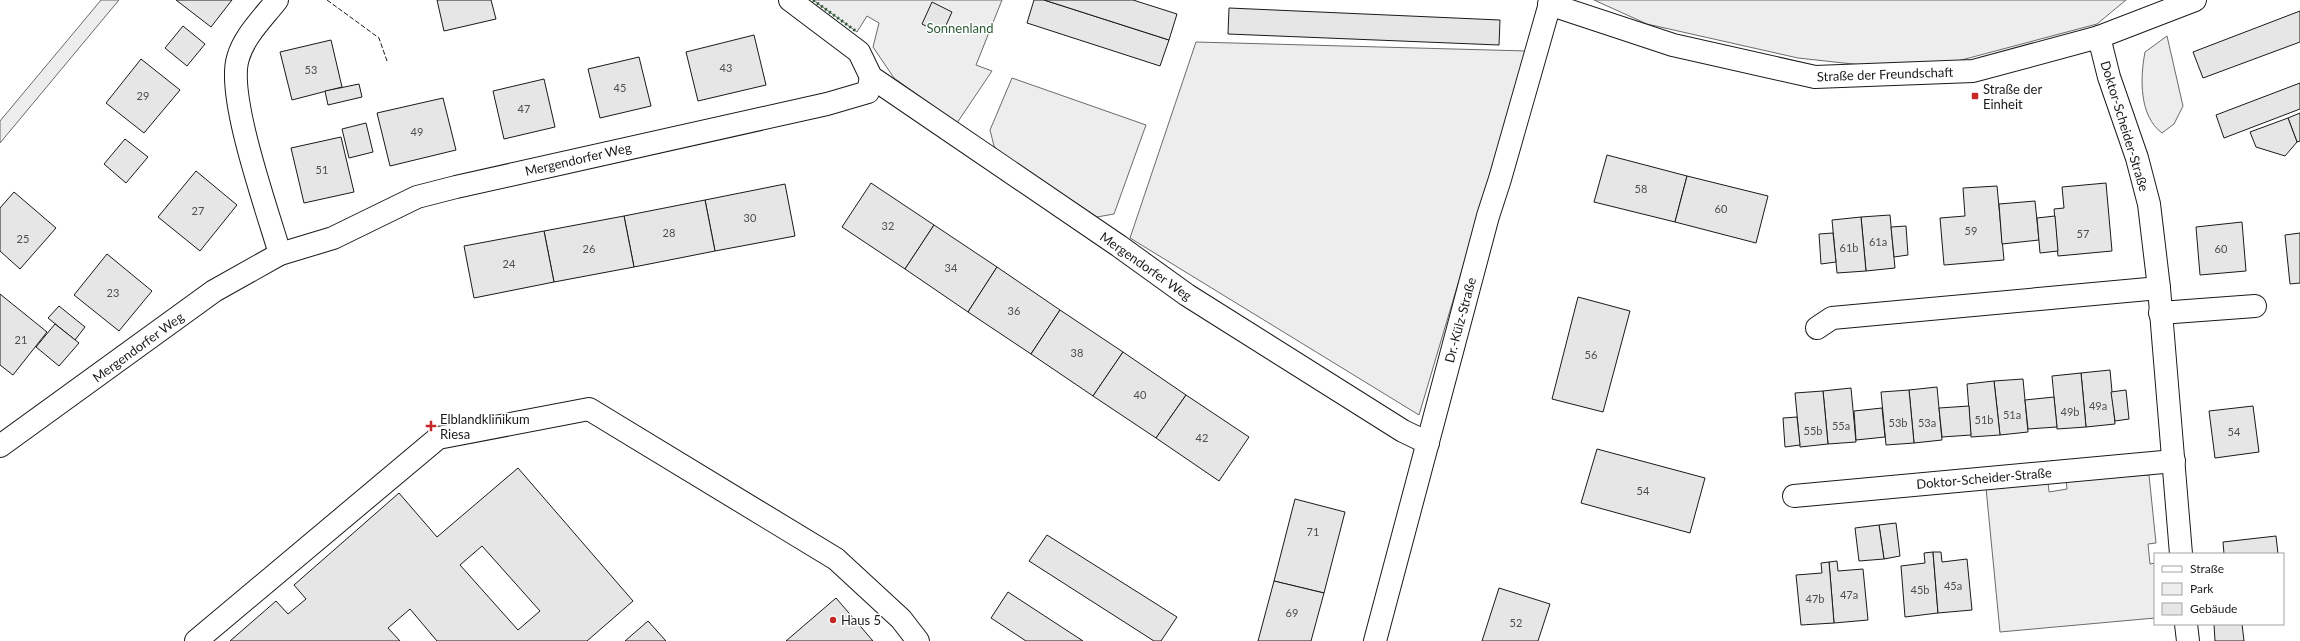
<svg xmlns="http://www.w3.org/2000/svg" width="2300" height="641" font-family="Lato,sans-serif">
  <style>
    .green { fill: #ededed; stroke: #6a6a6a }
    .building { fill: #e6e6e6; stroke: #1a1a1a; fill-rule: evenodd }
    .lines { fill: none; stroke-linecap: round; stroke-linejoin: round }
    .minor-casing { stroke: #1a1a1a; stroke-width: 24 }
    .minor { stroke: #fff; stroke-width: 22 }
    .hedge { stroke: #2b5a34; stroke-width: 3; stroke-dasharray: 2 3; stroke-linecap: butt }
    .fence { stroke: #1a1a1a; stroke-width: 1; stroke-dasharray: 5 2; stroke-linecap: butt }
    .poi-dot { fill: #c62828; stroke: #fff; stroke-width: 1.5 }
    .labels { text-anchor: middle; stroke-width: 3; stroke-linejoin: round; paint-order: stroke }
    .number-label { font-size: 11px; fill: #4d4d4d }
    .park-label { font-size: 13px; fill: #2b5a34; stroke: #fff }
    .street-label { font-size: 13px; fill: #1a1a1a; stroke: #fff }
    .poi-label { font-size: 13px; fill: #1a1a1a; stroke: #fff; text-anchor: start }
  </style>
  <rect width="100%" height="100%" fill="#fff"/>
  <g class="green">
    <polygon points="101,0 119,0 0,143 0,121"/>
    <polygon points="813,0 1002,0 976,65 992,71 957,123 894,78 873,47 879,23 867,16 857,32"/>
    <polygon points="1594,0 2126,0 2097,24 1954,62 1862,65 1798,58 1647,24"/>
    <path d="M2167,36L2183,106L2174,124L2162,133C2139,116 2140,78 2145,52Z"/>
    <polygon points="1196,42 1527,51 1419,415 1130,238"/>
    <polygon points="1012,78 1146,125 1114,214 1097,217 1000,153 994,146 990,130"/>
    <polygon points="2149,475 2156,543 2148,544 2150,564 2155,563 2155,618 2000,632 1986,488 2048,482 2049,492 2067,489 2066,480"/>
  </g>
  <g class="building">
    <polygon points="176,0 232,0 211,27"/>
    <polygon points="437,0 491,0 496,19 444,31"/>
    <polygon points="1034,0 1044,0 1169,40 1160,66 1027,23"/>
    <polygon points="1044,0 1133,0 1177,14 1169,40"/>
    <polygon points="932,2 952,12 942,34 922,24"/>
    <polygon points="1229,8 1500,20 1499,45 1228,34"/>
    <polygon points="2300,11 2300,42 2203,78 2193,52"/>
    <polygon points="183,26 205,44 187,66 165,48"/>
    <polygon points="754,35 766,85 698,101 686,52"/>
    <polygon points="331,40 342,87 292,100 280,52"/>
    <polygon points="639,57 651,106 600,118 588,69"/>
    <polygon points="141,59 180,90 144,133 106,103"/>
    <polygon points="544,79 555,127 504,139 493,91"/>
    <polygon points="2300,83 2300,109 2224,138 2216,115"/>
    <polygon points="359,84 362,97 328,105 325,91"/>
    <polygon points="443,98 456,150 390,166 377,113"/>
    <polygon points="2300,113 2300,141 2297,142 2288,118"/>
    <polygon points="2288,118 2297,142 2285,156 2256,147 2250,132"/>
    <polygon points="366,123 373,152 349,158 342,129"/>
    <polygon points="341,137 354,192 304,203 291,148"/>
    <polygon points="125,139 148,157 126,183 104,164"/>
    <polygon points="1607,155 1687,176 1675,222 1594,202"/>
    <polygon points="196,171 237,205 200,251 158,217"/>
    <polygon points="1687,176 1768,196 1756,243 1675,222"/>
    <polygon points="871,183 934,225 905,269 842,227"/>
    <polygon points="2106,183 2112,251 2058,256 2054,209 2064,208 2062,187"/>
    <polygon points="785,184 795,236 715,251 705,200"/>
    <polygon points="1997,186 2004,260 1944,265 1940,218 1965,216 1963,188"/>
    <polygon points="14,192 56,228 20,269 0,251 0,208"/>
    <polygon points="705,200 715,251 634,267 624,216"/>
    <polygon points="2035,201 2039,240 2002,244 1999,204"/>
    <polygon points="1890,215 1895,268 1866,271 1861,217"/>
    <polygon points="624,216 634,267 554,282 544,231"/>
    <polygon points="2055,216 2058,251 2040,253 2037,218"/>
    <polygon points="1861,217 1866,271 1837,273 1832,220"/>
    <polygon points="2242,222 2246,271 2200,275 2196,227"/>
    <polygon points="934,225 997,267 968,312 905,269"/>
    <polygon points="1906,226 1908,255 1894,257 1891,227"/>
    <polygon points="544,231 554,282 474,298 464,246"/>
    <polygon points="1833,233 1836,262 1821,264 1819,234"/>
    <polygon points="2300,233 2300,283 2290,284 2285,235"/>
    <polygon points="107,254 152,291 119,331 74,295"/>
    <polygon points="997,267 1060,310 1031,354 968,312"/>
    <polygon points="0,294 47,332 13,375 0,365"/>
    <polygon points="1578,297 1630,311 1603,412 1552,399"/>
    <polygon points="59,306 85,327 75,340 48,318"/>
    <polygon points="1060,310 1123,352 1093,396 1031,354"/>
    <polygon points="55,324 79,343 59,366 36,347"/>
    <polygon points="1123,352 1186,395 1156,438 1093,396"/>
    <polygon points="2110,370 2115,424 2086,427 2081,373"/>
    <polygon points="2081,373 2086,427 2057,429 2052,376"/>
    <polygon points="2023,379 2028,432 2000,435 1994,381"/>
    <polygon points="1994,381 2000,435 1971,437 1967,384"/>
    <polygon points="1937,387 1942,440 1914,443 1909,390"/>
    <polygon points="1851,388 1856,442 1828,444 1823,391"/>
    <polygon points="1909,390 1914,443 1886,445 1881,392"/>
    <polygon points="2126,390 2129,419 2115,421 2111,392"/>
    <polygon points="1823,391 1828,444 1800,447 1795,393"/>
    <polygon points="1186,395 1249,437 1219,481 1156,438"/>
    <polygon points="2054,397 2057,427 2028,429 2025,400"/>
    <polygon points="1969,406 1971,435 1942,437 1939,408"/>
    <polygon points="2253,406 2259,452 2215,458 2209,411"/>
    <polygon points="1882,408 1885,437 1856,440 1854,411"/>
    <polygon points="1797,417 1800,445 1785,447 1783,418"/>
    <polygon points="1597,449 1705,478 1690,533 1581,503"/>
    <path d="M518,468L633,601L587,641H437L410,609L388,628L400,641H230L276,601L288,614L306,599L294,585L399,493L437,537ZM482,546L540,611L518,630L460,565Z"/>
    <polygon points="1295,499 1345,512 1324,593 1274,581"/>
    <polygon points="1896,523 1900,556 1884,559 1879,525"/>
    <polygon points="1879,525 1884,559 1859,561 1855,528"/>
    <polygon points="1047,535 1177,617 1161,641 1154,641 1029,561"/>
    <polygon points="2276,536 2278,554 2224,554 2223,542"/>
    <polygon points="1933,552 1938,613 1905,617 1901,566 1925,563 1924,553"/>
    <polygon points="1933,552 1941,552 1942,562 1967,559 1972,610 1938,613"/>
    <polygon points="1837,561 1838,571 1863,569 1868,620 1834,623 1829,562"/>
    <polygon points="1829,562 1834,623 1801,625 1796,575 1822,573 1821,563"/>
    <polygon points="1274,581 1324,593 1311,641 1258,641"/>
    <polygon points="1499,588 1550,604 1538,641 1482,641"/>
    <polygon points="1008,592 1083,641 1026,641 991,618"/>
    <polygon points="836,598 873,641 786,641"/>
    <polygon points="648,621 666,641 625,641"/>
    <polygon points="2214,624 2242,624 2244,641 2215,641"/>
  </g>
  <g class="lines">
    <defs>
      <g id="minor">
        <path d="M277,0C264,17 244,36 238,58C226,96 268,212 280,254"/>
        <polyline points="790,0 859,52 871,77 1119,246 1187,295 1403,431 1428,443"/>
        <polyline points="1549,4 1673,45 1815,77 1973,71 2099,37 2195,0"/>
        <polyline points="2099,37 2109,77 2137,158 2149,204 2159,288 2181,554"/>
        <polyline points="2160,313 2255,306"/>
        <polyline points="1817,328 1832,318 2159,288"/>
        <polyline points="0,446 214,291 280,254 333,238 417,197 456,187 827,104 868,92 871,77"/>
        <polyline points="1794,496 2174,461"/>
        <polyline points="2186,624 2188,641"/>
        <polyline points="196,641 438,438 589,409 836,559 901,619 918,641"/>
        <polyline points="1375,641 1488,216 1500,179 1551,0"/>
      </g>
    </defs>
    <use href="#minor" class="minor-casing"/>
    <use href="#minor" class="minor"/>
    <polyline class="hedge" points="813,0 857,32"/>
    <polyline class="fence" points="327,0 379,38 387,61"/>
  </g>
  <g class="poi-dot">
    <rect x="1971" y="92" width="8" height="8" rx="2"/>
    <path d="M429 420h4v4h4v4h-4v4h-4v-4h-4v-4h4z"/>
    <circle cx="833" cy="620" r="4"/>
  </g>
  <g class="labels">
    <g class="number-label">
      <text x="726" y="72">43</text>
      <text x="311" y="74">53</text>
      <text x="620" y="92">45</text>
      <text x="143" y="100">29</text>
      <text x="524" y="113">47</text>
      <text x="417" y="136">49</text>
      <text x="322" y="174">51</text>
      <text x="1641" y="193">58</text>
      <text x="1721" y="213">60</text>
      <text x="198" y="215">27</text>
      <text x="750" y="222">30</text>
      <text x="888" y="230">32</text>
      <text x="1971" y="235">59</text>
      <text x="669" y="237">28</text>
      <text x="2083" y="238">57</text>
      <text x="23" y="243">25</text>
      <text x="1878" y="246">61a</text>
      <text x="1849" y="252">61b</text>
      <text x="589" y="253">26</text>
      <text x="2221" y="253">60</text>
      <text x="509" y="268">24</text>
      <text x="951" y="272">34</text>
      <text x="113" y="297">23</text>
      <text x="1014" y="315">36</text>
      <text x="21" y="344">21</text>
      <text x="1077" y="357">38</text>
      <text x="1591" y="359">56</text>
      <text x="1140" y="399">40</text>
      <text x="2098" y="410">49a</text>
      <text x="2070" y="416">49b</text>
      <text x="2012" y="419">51a</text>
      <text x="1984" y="424">51b</text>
      <text x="1898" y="427">53b</text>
      <text x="1927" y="427">53a</text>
      <text x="1841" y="430">55a</text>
      <text x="1813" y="435">55b</text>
      <text x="2234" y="436">54</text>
      <text x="1202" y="442">42</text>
      <text x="1643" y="495">54</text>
      <text x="1313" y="536">71</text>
      <text x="1953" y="590">45a</text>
      <text x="1920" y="594">45b</text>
      <text x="1849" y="599">47a</text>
      <text x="1815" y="603">47b</text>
      <text x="1292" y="617">69</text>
      <text x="1516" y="627">52</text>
    </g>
    <g class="park-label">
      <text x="960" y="33">Sonnenland</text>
    </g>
    <g class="street-label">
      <text transform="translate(1885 74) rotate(-2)" y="5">Straße der Freundschaft</text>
      <text transform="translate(2125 126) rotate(73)" y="5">Doktor-Scheider-Straße</text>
      <text transform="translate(578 159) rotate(-13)" y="5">Mergendorfer Weg</text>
      <text transform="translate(1146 266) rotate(35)" y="5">Mergendorfer Weg</text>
      <text transform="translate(1460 320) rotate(-75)" y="5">Dr.-Külz-Straße</text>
      <text transform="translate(138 347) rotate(-36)" y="5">Mergendorfer Weg</text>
      <text transform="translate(1984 478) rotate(-5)" y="5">Doktor-Scheider-Straße</text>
    </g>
    <g class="poi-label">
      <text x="1983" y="94">Straße der<tspan x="1983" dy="15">Einheit</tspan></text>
      <text x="440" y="424">Elblandklinikum<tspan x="440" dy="15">Riesa</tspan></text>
      <text x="841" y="625">Haus 5</text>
    </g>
  </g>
  <rect x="2154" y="553" width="130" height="72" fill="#ffffff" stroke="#a3a3a3"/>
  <rect x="2162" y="566" width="20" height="6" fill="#ffffff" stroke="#a3a3a3"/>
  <text x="2190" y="573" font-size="12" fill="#1a1a1a">Straße</text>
  <rect x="2162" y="583" width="20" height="12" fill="#ededed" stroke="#a3a3a3"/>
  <text x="2190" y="593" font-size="12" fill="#1a1a1a">Park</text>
  <rect x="2162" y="603" width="20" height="12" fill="#e6e6e6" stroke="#a3a3a3"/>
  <text x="2190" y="613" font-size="12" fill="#1a1a1a">Gebäude</text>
</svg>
